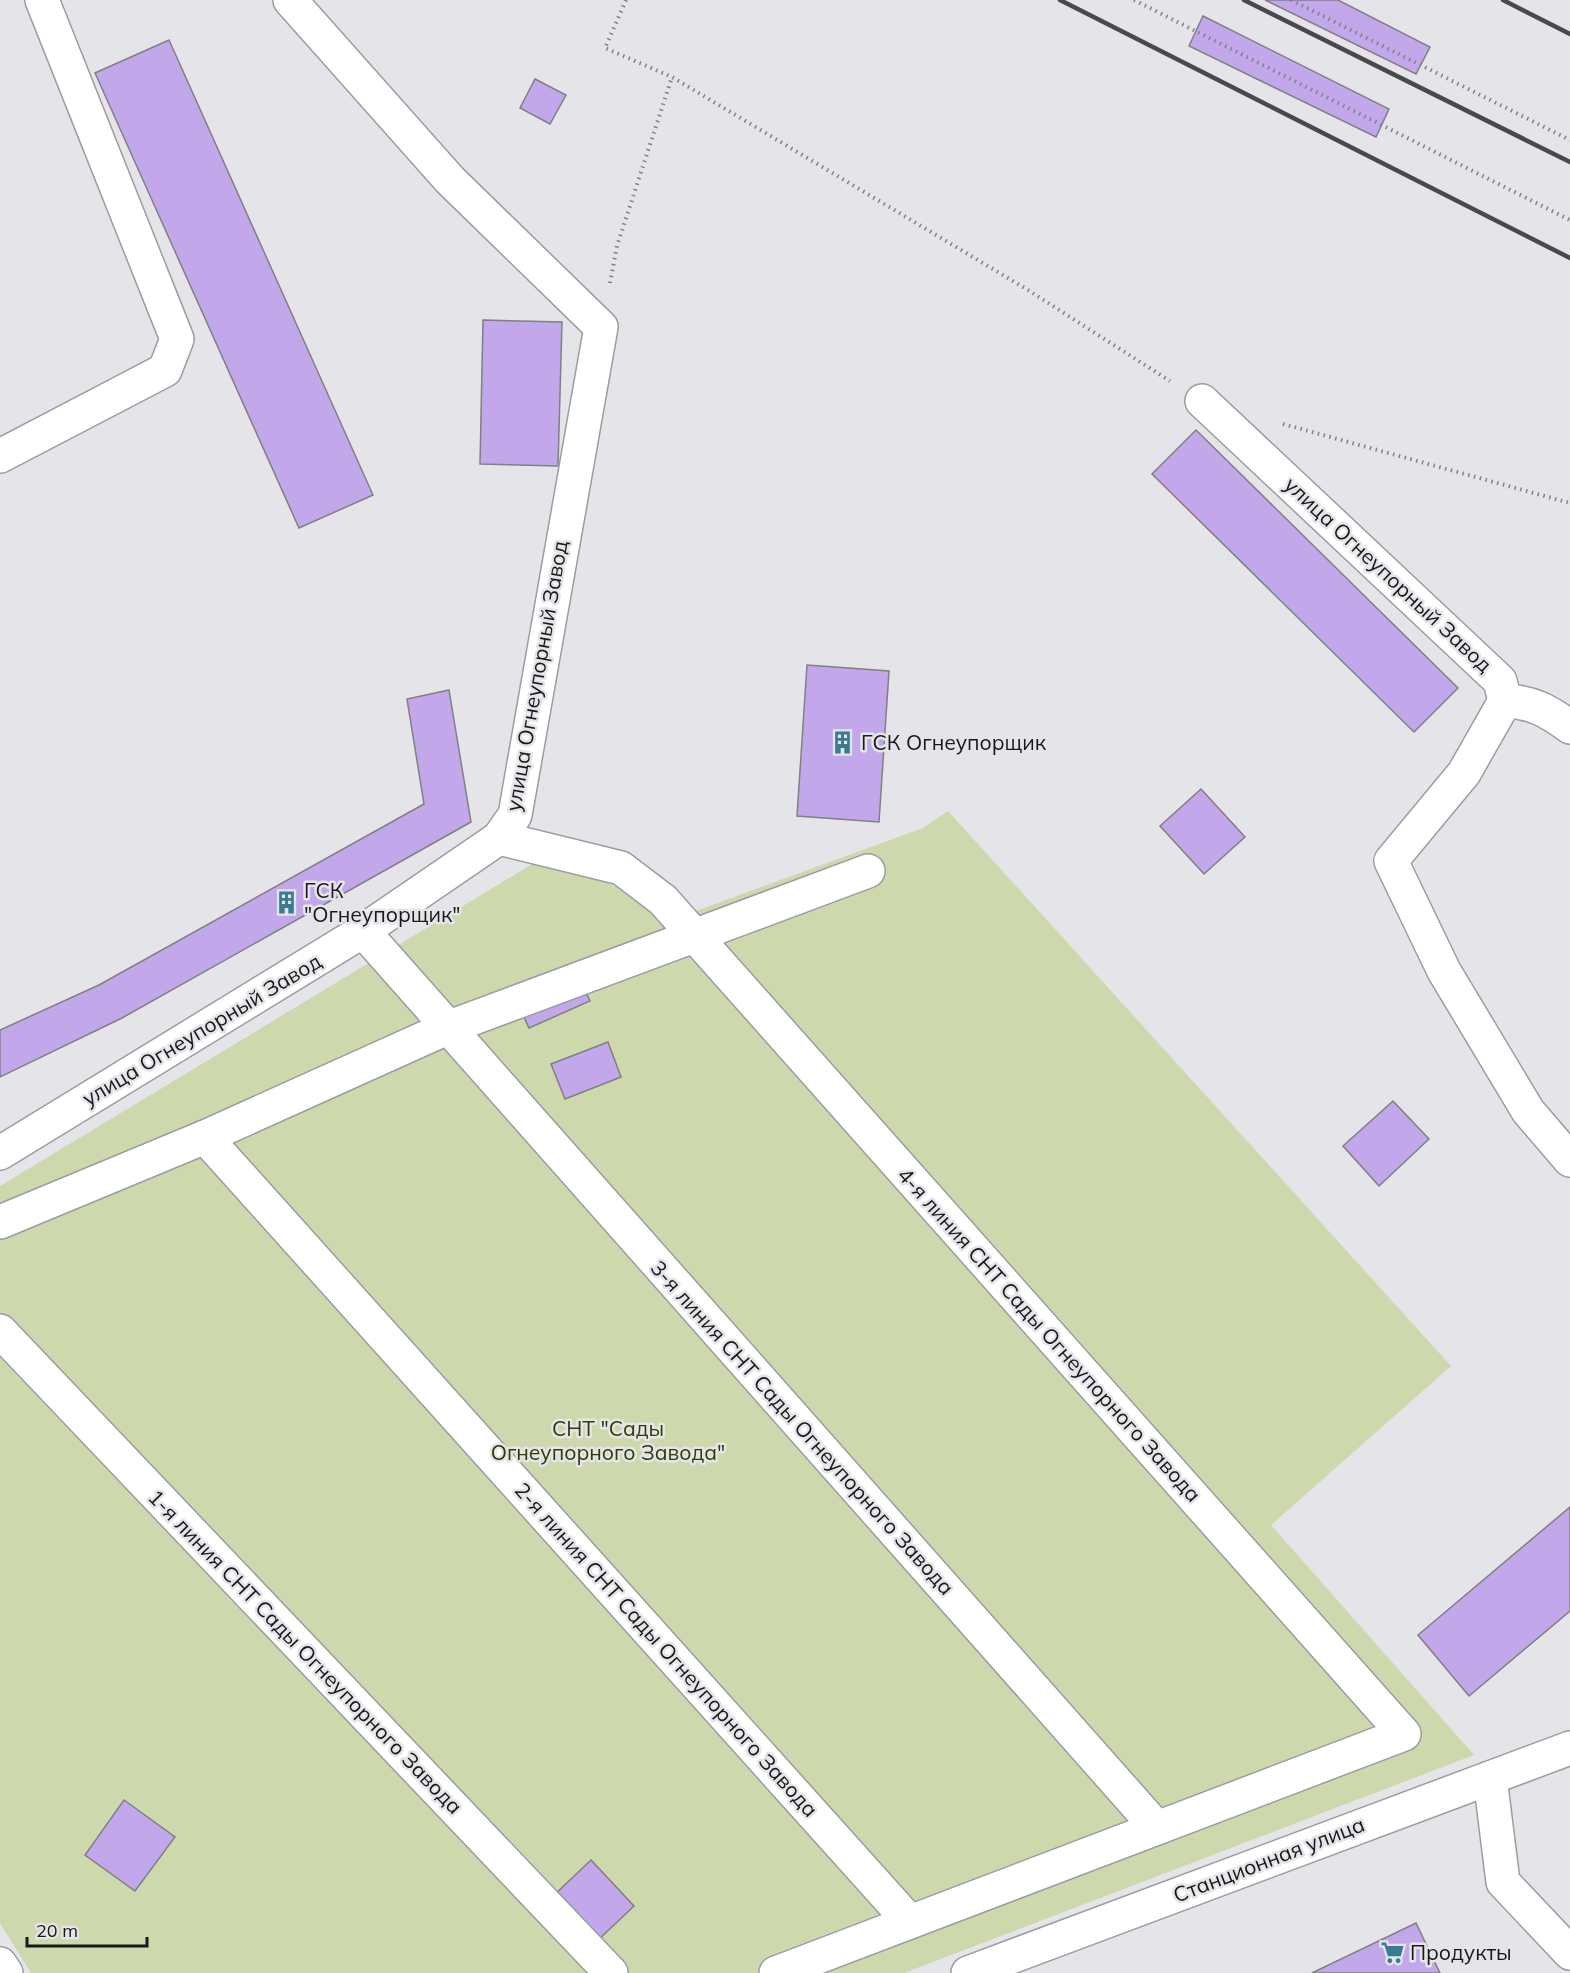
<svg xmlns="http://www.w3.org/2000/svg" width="1570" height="1973" font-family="Mulish,sans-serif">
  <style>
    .green { fill: #cdd8ad }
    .building { fill: #c2a8eb; stroke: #807f82; stroke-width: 1.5 }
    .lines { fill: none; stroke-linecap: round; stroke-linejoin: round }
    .minor-casing { stroke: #9d9ca0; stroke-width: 36 }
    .path { stroke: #838385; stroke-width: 4; stroke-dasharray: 1.5 4.5; stroke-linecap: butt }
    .minor { stroke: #fff; stroke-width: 33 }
    .rail { stroke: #49494b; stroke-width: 4.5 }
    .labels { text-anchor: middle; stroke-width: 5; stroke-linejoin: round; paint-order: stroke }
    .street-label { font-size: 21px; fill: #19191a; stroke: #e5e4e8 }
    .poi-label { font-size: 21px; fill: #19191a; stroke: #e5e4e8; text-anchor: start }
    .park-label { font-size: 21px; fill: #313b02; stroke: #e5e4e8 }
  </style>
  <rect width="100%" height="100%" fill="#e5e4e8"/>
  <polygon class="green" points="948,811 1451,1366 1271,1525 1474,1755 904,1973 31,1973 0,1923 0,1186 544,857 685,915 923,828"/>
  <g class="building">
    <polygon points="1265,0 1338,0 1430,47 1416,74"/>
    <polygon points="1203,16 1389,109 1376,137 1189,46"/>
    <polygon points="169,40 373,495 299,528 95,73"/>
    <polygon points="535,79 566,95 550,124 520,108"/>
    <polygon points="483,320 562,322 558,466 480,464"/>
    <polygon points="1196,430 1458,688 1414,732 1152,474"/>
    <polygon points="807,665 889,671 879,822 797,816"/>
    <polygon points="449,690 471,822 122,1018 0,1077 0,1030 99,985 424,804 407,699"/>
    <polygon points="1201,789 1245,837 1204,874 1160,826"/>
    <polygon points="580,980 590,1001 529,1028 519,1006"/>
    <polygon points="608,1042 621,1077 565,1099 551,1064"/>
    <polygon points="1393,1101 1429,1139 1379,1186 1343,1146"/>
    <polygon points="1570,1507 1570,1611 1469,1696 1418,1635"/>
    <polygon points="124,1800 175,1837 135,1891 85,1855"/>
    <polygon points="591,1860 634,1906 594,1944 551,1898"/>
    <polygon points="1416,1923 1440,1973 1312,1973"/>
  </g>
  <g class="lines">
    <defs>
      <g id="minor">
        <polyline points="1202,401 1500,681 1505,701 1464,773 1391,861 1444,971 1528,1111 1570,1160"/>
        <polyline points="0,456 165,370 177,339 42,0"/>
        <path d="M1505,701C1533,702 1548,711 1570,727"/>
        <polyline points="499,838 621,868 663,900 1404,1734 776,1973"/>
        <polyline points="363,931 1157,1828"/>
        <polyline points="205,1137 910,1922"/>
        <polyline points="0,1153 363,931 499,838 515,815 601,327 450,180 290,0"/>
        <polyline points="0,1222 205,1137 447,1028 868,871"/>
        <polyline points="0,1331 611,1973"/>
        <polyline points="1490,1778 1503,1882 1570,1953"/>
        <polyline points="0,1964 6,1973"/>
        <polyline points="968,1973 1570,1748"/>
      </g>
    </defs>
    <use href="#minor" class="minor-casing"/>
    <g class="path">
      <polyline points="626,0 605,48 672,77 1028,290 1170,381"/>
      <polyline points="1134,0 1570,220"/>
      <polyline points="1291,0 1570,140"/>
      <polyline points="610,283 617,246 672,77"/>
      <polyline points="1283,424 1570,503"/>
    </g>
    <use href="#minor" class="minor"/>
    <g class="rail">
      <polyline points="1060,0 1570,258"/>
      <polyline points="1244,0 1570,162"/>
      <polyline points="1503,0 1570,34"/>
    </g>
  </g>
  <defs>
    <symbol id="building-bare" viewBox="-9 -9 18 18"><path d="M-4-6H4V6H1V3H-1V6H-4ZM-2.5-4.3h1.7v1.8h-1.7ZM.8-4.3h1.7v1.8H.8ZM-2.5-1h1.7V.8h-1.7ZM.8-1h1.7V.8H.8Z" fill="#3b7b8f" stroke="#e5e4e8" stroke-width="2.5" paint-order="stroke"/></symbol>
    <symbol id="supermarket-bare" viewBox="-9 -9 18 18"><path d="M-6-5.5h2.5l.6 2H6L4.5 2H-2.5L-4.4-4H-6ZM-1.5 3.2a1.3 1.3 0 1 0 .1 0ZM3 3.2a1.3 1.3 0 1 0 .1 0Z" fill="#3b7b8f" stroke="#e5e4e8" stroke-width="2.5" paint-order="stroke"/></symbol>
  </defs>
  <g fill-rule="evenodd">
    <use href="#building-bare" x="826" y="726" width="33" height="33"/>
    <use href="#building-bare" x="270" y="886" width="33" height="33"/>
    <use href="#supermarket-bare" x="1376" y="1936" width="33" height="33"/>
  </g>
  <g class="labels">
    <g class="street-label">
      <text transform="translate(1388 575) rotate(43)" y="7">улица Огнеупорный Завод</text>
      <text transform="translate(537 676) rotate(-80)" y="7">улица Огнеупорный Завод</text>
      <text transform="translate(202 1030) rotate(-31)" y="7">улица Огнеупорный Завод</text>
      <text transform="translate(1049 1335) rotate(48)" y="7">4-я линия СНТ Сады Огнеупорного Завода</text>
      <text transform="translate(802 1428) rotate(48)" y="7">3-я линия СНТ Сады Огнеупорного Завода</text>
      <text transform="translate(666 1650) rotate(48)" y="7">2-я линия СНТ Сады Огнеупорного Завода</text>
      <text transform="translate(305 1652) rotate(46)" y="7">1-я линия СНТ Сады Огнеупорного Завода</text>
      <text transform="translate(1269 1860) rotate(-21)" y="7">Станционная улица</text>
    </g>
    <g class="poi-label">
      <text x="861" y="750">ГСК Огнеупорщик</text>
      <text x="304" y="898">ГСК<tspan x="304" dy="24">"Огнеупорщик"</tspan></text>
      <text x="1410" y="1960">Продукты</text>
    </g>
    <g class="park-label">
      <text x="608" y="1436">СНТ "Сады<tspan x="608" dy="24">Огнеупорного Завода"</tspan></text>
    </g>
  </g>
  <path d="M27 1937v9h120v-9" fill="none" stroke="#19191a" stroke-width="3"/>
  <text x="36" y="1937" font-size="18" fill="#19191a" stroke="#e5e4e8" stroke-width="4.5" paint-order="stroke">20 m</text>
</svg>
